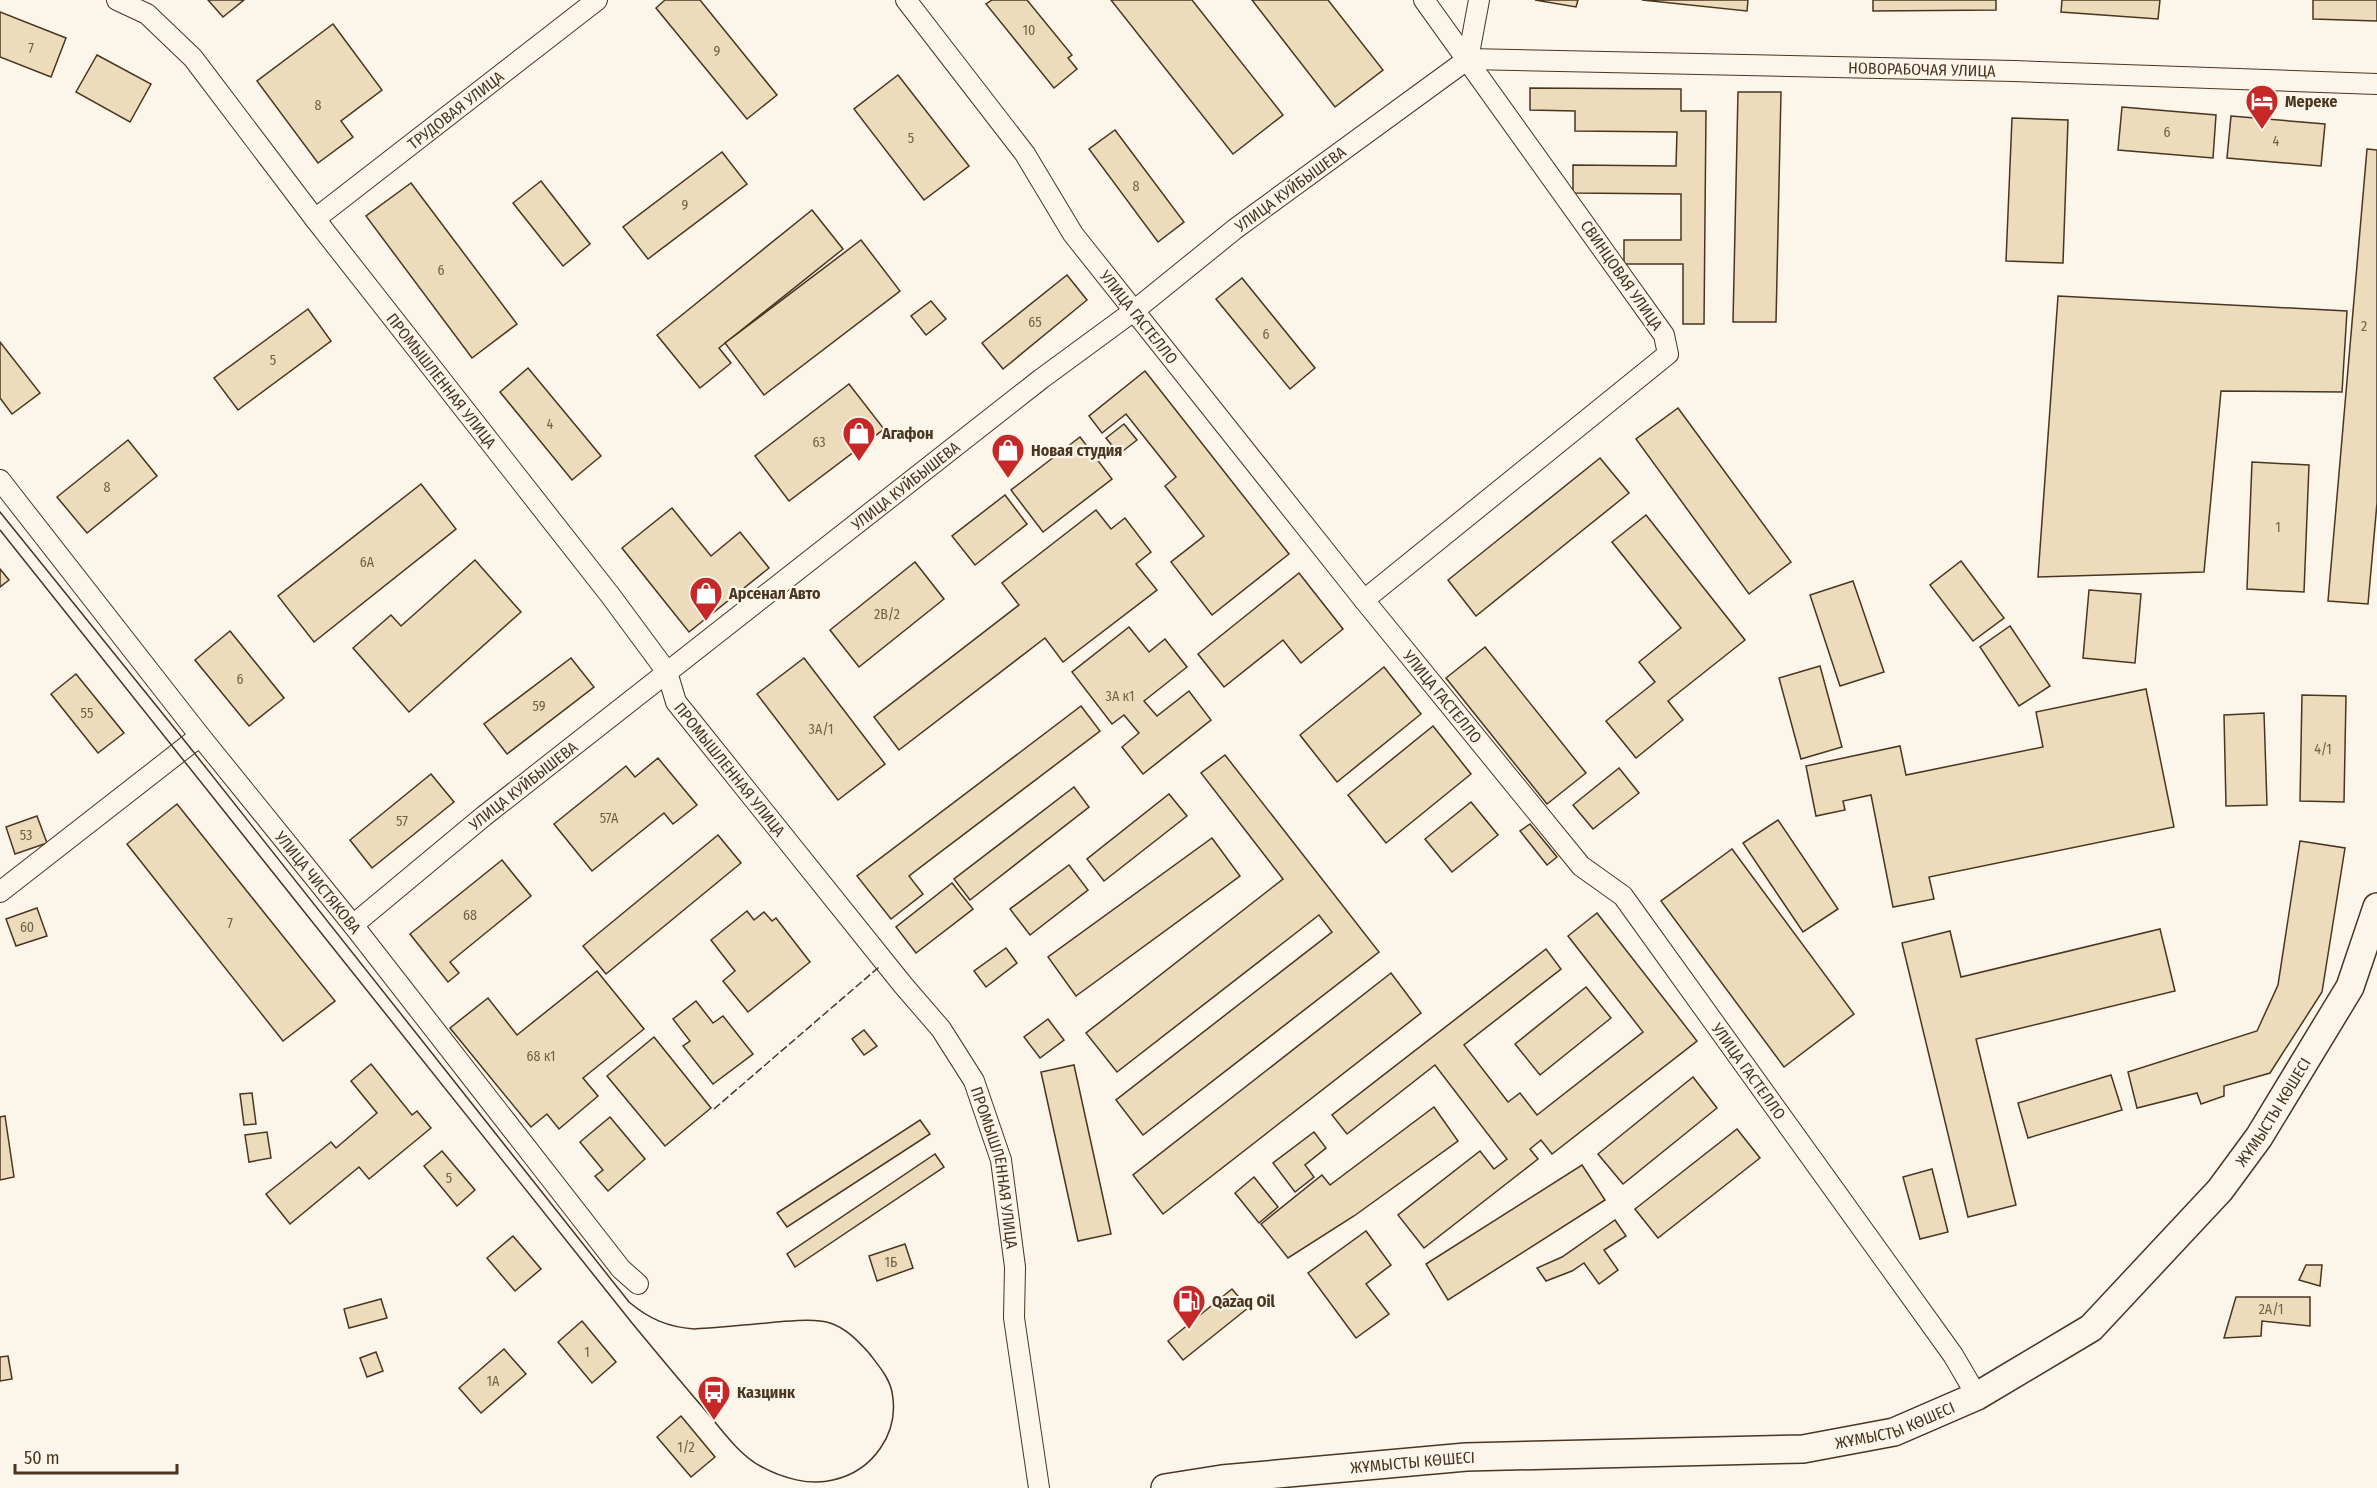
<svg xmlns="http://www.w3.org/2000/svg" width="2377" height="1488" font-family="'Fira Sans Condensed',sans-serif">
  <style>
    .building { fill: #ecdcbc; stroke: #4a3520; stroke-width: 1.5 }
    .lines { fill: none; stroke-linecap: round; stroke-linejoin: round }
    .street-casing { stroke: #4a3520; stroke-width: 22 }
    .secondary-casing { stroke: #4a3520; stroke-width: 30 }
    .street { stroke: #fbf6e9; stroke-width: 20 }
    .secondary { stroke: #fbf6e9; stroke-width: 27 }
    .tram { stroke: #4a3520; stroke-width: 1.5 }
    .fence { stroke: #4a3520; stroke-width: 1.5; stroke-dasharray: 8 3; stroke-linecap: butt }
    .labels { text-anchor: middle; stroke-width: 4.5; stroke-linejoin: round; paint-order: stroke }
    .number-label { font-size: 14px; fill: #725f47 }
    .street-label { font-size: 16px; fill: #4a3520; stroke: #fbf6e9 }
    .poi-label { font-size: 16px; font-weight: bold; fill: #4a3520; stroke: #fbf6e9; text-anchor: start }
  </style>
  <rect width="100%" height="100%" fill="#fbf6e9"/>
  <g class="building">
    <polygon points="208,0 244,0 223,17"/>
    <polygon points="665,0 700,0 777,95 747,119 656,8"/>
    <polygon points="992,0 1027,0 1072,55 1068,58 1077,69 1054,88 986,4"/>
    <polygon points="1111,0 1192,0 1283,115 1233,154"/>
    <polygon points="1252,0 1328,0 1383,70 1335,107"/>
    <polygon points="1535,0 1578,0 1576,7"/>
    <polygon points="1642,0 1748,0 1747,11"/>
    <polygon points="1873,0 1996,0 1996,10 1873,11"/>
    <polygon points="2062,0 2160,0 2158,19 2061,12"/>
    <polygon points="2313,0 2377,0 2377,21 2313,19"/>
    <polygon points="0,12 66,38 51,77 0,57"/>
    <polygon points="333,24 382,90 341,121 353,137 318,163 257,81"/>
    <polygon points="97,55 151,84 130,122 76,92"/>
    <polygon points="898,75 969,166 924,200 854,109"/>
    <polygon points="1530,88 1681,89 1681,111 1706,111 1704,324 1683,324 1683,264 1624,264 1624,240 1681,240 1681,194 1573,193 1573,165 1676,166 1677,132 1575,131 1575,111 1530,110"/>
    <polygon points="1738,92 1781,92 1776,322 1733,322"/>
    <polygon points="2122,107 2216,115 2213,158 2118,150"/>
    <polygon points="2231,116 2325,124 2321,166 2227,158"/>
    <polygon points="2012,118 2068,120 2063,263 2006,261"/>
    <polygon points="1115,130 1184,222 1158,242 1089,149"/>
    <polygon points="2367,149 2377,150 2377,503 2368,604 2328,601"/>
    <polygon points="722,152 747,184 648,259 623,227"/>
    <polygon points="541,181 590,244 563,266 513,203"/>
    <polygon points="411,183 517,324 472,358 366,216"/>
    <polygon points="812,210 843,249 719,348 731,363 700,388 657,335"/>
    <polygon points="861,240 900,291 764,395 725,343"/>
    <polygon points="1067,275 1087,300 1003,369 982,343"/>
    <polygon points="1242,278 1315,368 1290,389 1216,299"/>
    <polygon points="2058,296 2347,311 2342,392 2221,391 2204,572 2038,577"/>
    <polygon points="931,301 946,319 926,335 911,316"/>
    <polygon points="308,309 331,341 238,410 214,378"/>
    <polygon points="0,342 40,393 12,414 0,398"/>
    <polygon points="528,368 601,456 572,480 500,392"/>
    <polygon points="1145,371 1289,554 1212,615 1171,562 1204,536 1165,486 1176,477 1126,414 1102,433 1089,416"/>
    <polygon points="849,384 884,429 789,501 755,456"/>
    <polygon points="1678,408 1791,562 1749,594 1636,439"/>
    <polygon points="1124,424 1137,440 1119,454 1106,438"/>
    <polygon points="1080,437 1112,479 1043,532 1011,490"/>
    <polygon points="128,440 157,476 87,533 57,497"/>
    <polygon points="1600,458 1629,493 1476,616 1448,580"/>
    <polygon points="2252,462 2309,465 2304,592 2247,589"/>
    <polygon points="421,484 456,529 314,642 278,596"/>
    <polygon points="1005,495 1027,524 975,565 952,536"/>
    <polygon points="672,508 711,556 740,532 769,568 689,632 622,548"/>
    <polygon points="1096,510 1111,529 1125,518 1151,552 1136,564 1157,590 1063,662 1045,638 899,750 874,717 1019,605 1002,583"/>
    <polygon points="1646,515 1745,640 1668,701 1683,720 1636,758 1606,721 1655,682 1639,662 1681,628 1612,542"/>
    <polygon points="475,560 521,612 409,712 353,648 391,615 401,626"/>
    <polygon points="1961,561 2004,618 1973,641 1930,585"/>
    <polygon points="915,562 944,599 859,667 830,630"/>
    <polygon points="0,569 9,580 0,587"/>
    <polygon points="1299,573 1343,629 1301,663 1283,640 1224,687 1198,654"/>
    <polygon points="1853,581 1884,672 1840,686 1810,595"/>
    <polygon points="2089,590 2141,594 2135,663 2083,658"/>
    <polygon points="2010,626 2050,686 2019,706 1980,647"/>
    <polygon points="1129,627 1149,652 1165,639 1187,667 1144,701 1157,716 1189,691 1211,720 1143,774 1122,747 1139,733 1124,715 1112,724 1072,672"/>
    <polygon points="230,631 284,698 249,726 195,660"/>
    <polygon points="1485,647 1586,773 1547,804 1446,678"/>
    <polygon points="571,658 594,687 507,754 484,724"/>
    <polygon points="804,658 885,764 838,800 757,694"/>
    <polygon points="1820,666 1842,747 1801,759 1779,678"/>
    <polygon points="1384,667 1421,714 1337,782 1300,735"/>
    <polygon points="76,674 124,733 98,753 51,694"/>
    <polygon points="2146,689 2174,827 1929,877 1934,899 1893,907 1871,795 1843,801 1845,810 1816,816 1806,766 1900,746 1906,775 2043,747 2036,712"/>
    <polygon points="2302,695 2346,696 2344,802 2300,801"/>
    <polygon points="1081,706 1100,731 909,876 923,894 891,919 857,876"/>
    <polygon points="2264,713 2267,805 2226,806 2224,715"/>
    <polygon points="1433,726 1471,774 1386,843 1348,795"/>
    <polygon points="1225,755 1379,952 1143,1135 1116,1100 1332,932 1319,915 1117,1072 1086,1033 1283,879 1201,773"/>
    <polygon points="658,758 697,805 673,824 664,813 592,871 554,824 626,766 635,777"/>
    <polygon points="1619,768 1639,793 1593,829 1573,805"/>
    <polygon points="431,774 454,802 372,868 350,840"/>
    <polygon points="1074,787 1089,807 970,900 954,879"/>
    <polygon points="1169,794 1187,816 1104,881 1087,859"/>
    <polygon points="1471,802 1498,835 1452,872 1425,839"/>
    <polygon points="177,804 335,1001 283,1041 127,844"/>
    <polygon points="37,816 47,843 15,854 6,827"/>
    <polygon points="1778,820 1838,909 1803,932 1743,843"/>
    <polygon points="1530,824 1557,857 1547,865 1520,831"/>
    <polygon points="718,835 741,863 606,974 583,946"/>
    <polygon points="1212,838 1240,876 1076,996 1048,957"/>
    <polygon points="2300,841 2345,848 2322,992 2270,1073 2224,1086 2224,1096 2201,1104 2197,1093 2137,1108 2128,1072 2257,1031 2278,985"/>
    <polygon points="1732,849 1854,1014 1784,1067 1661,901"/>
    <polygon points="502,860 531,896 450,962 459,973 448,982 410,934"/>
    <polygon points="1069,865 1088,890 1030,935 1010,909"/>
    <polygon points="952,883 973,909 916,953 896,927"/>
    <polygon points="37,908 47,936 16,946 6,919"/>
    <polygon points="747,911 754,920 764,912 772,921 776,918 810,962 748,1012 723,981 735,971 711,940"/>
    <polygon points="1597,913 1697,1041 1552,1154 1541,1140 1530,1149 1538,1159 1424,1248 1398,1215 1480,1151 1494,1169 1507,1159 1435,1065 1347,1134 1332,1115 1546,949 1561,969 1464,1045 1508,1102 1520,1093 1537,1115 1643,1032 1568,936"/>
    <polygon points="2160,929 2175,991 1976,1039 2016,1205 1968,1217 1902,943 1950,931 1961,977"/>
    <polygon points="1006,948 1017,963 986,987 974,971"/>
    <polygon points="597,971 644,1029 583,1078 598,1096 559,1129 547,1114 531,1127 450,1028 488,998 517,1035"/>
    <polygon points="1391,973 1421,1013 1163,1214 1133,1175"/>
    <polygon points="1586,987 1611,1018 1540,1075 1515,1044"/>
    <polygon points="696,1001 713,1023 723,1016 753,1054 713,1084 683,1046 690,1041 673,1019"/>
    <polygon points="1048,1019 1064,1040 1040,1058 1024,1037"/>
    <polygon points="864,1030 877,1046 864,1055 852,1039"/>
    <polygon points="654,1037 711,1108 665,1146 607,1076"/>
    <polygon points="371,1064 412,1115 417,1111 431,1128 369,1179 359,1167 290,1224 266,1194 331,1142 336,1148 377,1113 351,1081"/>
    <polygon points="1074,1065 1111,1234 1078,1241 1041,1072"/>
    <polygon points="2111,1075 2122,1110 2028,1138 2018,1103"/>
    <polygon points="1693,1077 1717,1108 1623,1184 1598,1154"/>
    <polygon points="252,1093 256,1124 244,1125 240,1094"/>
    <polygon points="1434,1107 1458,1141 1354,1216 1288,1258 1261,1224 1322,1175 1330,1185"/>
    <polygon points="5,1116 14,1177 0,1180 0,1117"/>
    <polygon points="610,1117 645,1159 608,1191 595,1176 603,1170 580,1142"/>
    <polygon points="920,1120 930,1134 787,1227 777,1213"/>
    <polygon points="1737,1129 1760,1158 1658,1238 1635,1209"/>
    <polygon points="267,1132 271,1158 249,1162 245,1135"/>
    <polygon points="1314,1132 1326,1148 1305,1165 1314,1177 1295,1192 1273,1163"/>
    <polygon points="442,1151 475,1190 457,1206 424,1166"/>
    <polygon points="935,1154 944,1167 795,1267 787,1254"/>
    <polygon points="1582,1165 1605,1200 1448,1300 1426,1264"/>
    <polygon points="1932,1169 1948,1232 1920,1239 1903,1177"/>
    <polygon points="1254,1177 1278,1207 1259,1223 1235,1193"/>
    <polygon points="1615,1220 1626,1236 1604,1250 1618,1270 1599,1284 1584,1263 1572,1271 1546,1281 1537,1268 1562,1257"/>
    <polygon points="1366,1231 1391,1265 1366,1284 1389,1314 1356,1338 1308,1273"/>
    <polygon points="513,1236 541,1269 515,1291 487,1258"/>
    <polygon points="905,1244 913,1268 877,1281 869,1256"/>
    <polygon points="2306,1265 2322,1265 2320,1286 2299,1280"/>
    <polygon points="1232,1289 1248,1308 1183,1360 1168,1341"/>
    <polygon points="2236,1297 2310,1297 2310,1326 2262,1321 2261,1336 2224,1338"/>
    <polygon points="381,1299 387,1318 349,1328 344,1309"/>
    <polygon points="582,1321 616,1362 592,1383 558,1342"/>
    <polygon points="504,1349 526,1374 481,1413 459,1388"/>
    <polygon points="376,1352 383,1371 367,1377 360,1358"/>
    <polygon points="8,1356 12,1379 0,1381 0,1357"/>
    <polygon points="681,1416 715,1457 691,1477 657,1437"/>
  </g>
  <g class="lines">
    <defs>
      <g id="street">
        <path id="s1" d="M117,0L147,14L193,58L315,219L610,595L667,672L676,702L903,985L941,1029L974,1081L1001,1160L1015,1267L1014,1318L1039,1488"/>
        <path id="s2" d="M906,0L1025,154L1073,234L1364,600L1581,866L1623,896L1953,1355L1977,1396"/>
        <path id="s3" d="M1468,59L2014,71L2377,84"/>
        <polyline points="1468,59 1479,0"/>
        <path id="s4" d="M315,219L597,0"/>
        <path id="s5" d="M0,480L200,736L353,925L621,1269L638,1284"/>
        <polyline points="1364,600 1668,354 1664,335 1424,0"/>
        <polyline points="0,892 200,736"/>
        <path id="s6" d="M353,925L484,816L1041,379L1135,310L1235,229L1468,59"/>
      </g>
      <g id="secondary">
        <path id="s7" d="M1165,1488L1222,1479L1466,1457L1803,1449L1894,1432L1977,1396L2091,1328L2220,1190L2259,1137L2350,987L2377,907"/>
      </g>
    </defs>
    <use href="#street" class="street-casing"/>
    <use href="#secondary" class="secondary-casing"/>
    <use href="#street" class="street"/>
    <use href="#secondary" class="secondary"/>
    <path class="tram" d="M0,512L188,745L629,1302C649,1319 668,1327 694,1329C721,1327 749,1325 776,1322C792,1321 814,1318 830,1323C846,1328 858,1341 869,1353C878,1365 889,1377 892,1392C900,1433 873,1471 833,1480C810,1486 782,1478 762,1467C739,1455 722,1430 705,1410C680,1381 656,1352 632,1323L0,530"/>
    <polyline class="fence" points="714,1109 879,967"/>
  </g>
  <defs>
    <symbol id="hotel-pin" viewBox="-11 -11 22 30"><path d="M0 17L-7.5 6A9.5 9.5 0 1 1 7.5 6Z" fill="#c62828" stroke="#fbf6e9"/><path d="M-6-4.5h1.5V1H6V5H4.5V3h-9V5H-6ZM-4 0a1.8 1.8 0 1 1 3.6 0ZM.5 0V-2.5h3Q6-2.5 6 0Z" fill="#fff"/></symbol>
    <symbol id="shop-pin" viewBox="-11 -11 22 30"><path d="M0 17L-7.5 6A9.5 9.5 0 1 1 7.5 6Z" fill="#c62828" stroke="#fbf6e9"/><path d="M-5-2.5h2.3a2.7 3.5 0 0 1 5.4 0H5L5.5 6h-11ZM-1.5-2.5h3a1.5 2.3 0 0 0-3 0Z" fill="#fff"/></symbol>
    <symbol id="fuel-pin" viewBox="-11 -11 22 30"><path d="M0 17L-7.5 6A9.5 9.5 0 1 1 7.5 6Z" fill="#c62828" stroke="#fbf6e9"/><path d="M-5.5-6h7V0h2V4h1.3V-2.5L3-4.5l.8-.8L6-3V5H2.5V1h-1V6h-7ZM-4.2-4.7v3.2H.2V-4.7Z" fill="#fff"/></symbol>
    <symbol id="bus-pin" viewBox="-11 -11 22 30"><path d="M0 17L-7.5 6A9.5 9.5 0 1 1 7.5 6Z" fill="#c62828" stroke="#fbf6e9"/><path d="M-5-6H5V4H4V6H2V4H-2V6H-4V4H-5ZM-3.5-4V0h7V-4ZM-3.5 1.2v1.5H-2V1.2ZM2 1.2v1.5H3.5V1.2Z" fill="#fff"/></symbol>
  </defs>
  <g fill-rule="evenodd">
    <use href="#hotel-pin" x="2243" y="82" width="38" height="52"/>
    <use href="#shop-pin" x="840" y="414" width="38" height="52"/>
    <use href="#shop-pin" x="989" y="431" width="38" height="52"/>
    <use href="#shop-pin" x="687" y="574" width="38" height="52"/>
    <use href="#fuel-pin" x="1170" y="1282" width="38" height="52"/>
    <use href="#bus-pin" x="695" y="1373" width="38" height="52"/>
  </g>
  <g class="labels">
    <g class="number-label">
      <text x="1029" y="35">10</text>
      <text x="31" y="53">7</text>
      <text x="717" y="56">9</text>
      <text x="318" y="110">8</text>
      <text x="2167" y="137">6</text>
      <text x="911" y="143">5</text>
      <text x="2276" y="146">4</text>
      <text x="1136" y="191">8</text>
      <text x="685" y="210">9</text>
      <text x="441" y="275">6</text>
      <text x="1035" y="327">65</text>
      <text x="2364" y="331">2</text>
      <text x="1266" y="339">6</text>
      <text x="273" y="365">5</text>
      <text x="550" y="429">4</text>
      <text x="819" y="447">63</text>
      <text x="107" y="492">8</text>
      <text x="2278" y="532">1</text>
      <text x="367" y="567">6А</text>
      <text x="887" y="619">2В/2</text>
      <text x="240" y="684">6</text>
      <text x="1120" y="701">3А к1</text>
      <text x="539" y="711">59</text>
      <text x="87" y="718">55</text>
      <text x="821" y="734">3А/1</text>
      <text x="2323" y="754">4/1</text>
      <text x="609" y="823">57А</text>
      <text x="402" y="826">57</text>
      <text x="26" y="840">53</text>
      <text x="470" y="920">68</text>
      <text x="230" y="928">7</text>
      <text x="27" y="932">60</text>
      <text x="541" y="1061">68 к1</text>
      <text x="449" y="1183">5</text>
      <text x="891" y="1267">1Б</text>
      <text x="2271" y="1314">2А/1</text>
      <text x="587" y="1357">1</text>
      <text x="493" y="1386">1А</text>
      <text x="686" y="1452">1/2</text>
    </g>
    <g class="street-label">
      <text dy="6" stroke="none"><textPath href="#s3" startOffset="454">НОВОРАБОЧАЯ УЛИЦА</textPath></text>
      <text dy="6" stroke="none"><textPath href="#s4" startOffset="178">ТРУДОВАЯ УЛИЦА</textPath></text>
      <text dy="6" stroke="none"><textPath href="#s6" startOffset="1192">УЛИЦА КУЙБЫШЕВА</textPath></text>
      <text transform="translate(1622 275) rotate(55)" y="6">СВИНЦОВАЯ УЛИЦА</text>
      <text dy="6" stroke="none"><textPath href="#s2" startOffset="394">УЛИЦА ГАСТЕЛЛО</textPath></text>
      <text dy="6" stroke="none"><textPath href="#s1" startOffset="504">ПРОМЫШЛЕННАЯ УЛИЦА</textPath></text>
      <text dy="6" stroke="none"><textPath href="#s6" startOffset="706">УЛИЦА КУЙБЫШЕВА</textPath></text>
      <text dy="6" stroke="none"><textPath href="#s2" startOffset="880">УЛИЦА ГАСТЕЛЛО</textPath></text>
      <text dy="6" stroke="none"><textPath href="#s1" startOffset="990">ПРОМЫШЛЕННАЯ УЛИЦА</textPath></text>
      <text dy="6" stroke="none"><textPath href="#s6" startOffset="220">УЛИЦА КУЙБЫШЕВА</textPath></text>
      <text dy="6" stroke="none"><textPath href="#s5" startOffset="513">УЛИЦА ЧИСТЯКОВА</textPath></text>
      <text dy="6" stroke="none"><textPath href="#s2" startOffset="1366">УЛИЦА ГАСТЕЛЛО</textPath></text>
      <text dy="6" stroke="none"><textPath href="#s7" startOffset="1239">ЖҰМЫСТЫ КӨШЕСІ</textPath></text>
      <text dy="6" stroke="none"><textPath href="#s1" startOffset="1476">ПРОМЫШЛЕННАЯ УЛИЦА</textPath></text>
      <text dy="6" stroke="none"><textPath href="#s7" startOffset="735">ЖҰМЫСТЫ КӨШЕСІ</textPath></text>
      <text dy="6" stroke="none"><textPath href="#s7" startOffset="249">ЖҰМЫСТЫ КӨШЕСІ</textPath></text>
    </g>
    <g class="poi-label">
      <text x="2285" y="107">Мереке</text>
      <text x="882" y="439">Агафон</text>
      <text x="1031" y="456">Новая студия</text>
      <text x="729" y="599">Арсенал Авто</text>
      <text x="1212" y="1307">Qazaq Oil</text>
      <text x="737" y="1398">Казцинк</text>
    </g>
  </g>
  <path d="M15 1464v9h162v-9" fill="none" stroke="#4a3520" stroke-width="3"/>
  <text x="24" y="1464" font-size="18" fill="#4a3520" stroke="#fbf6e9" stroke-width="4.5" paint-order="stroke">50 m</text>
</svg>
